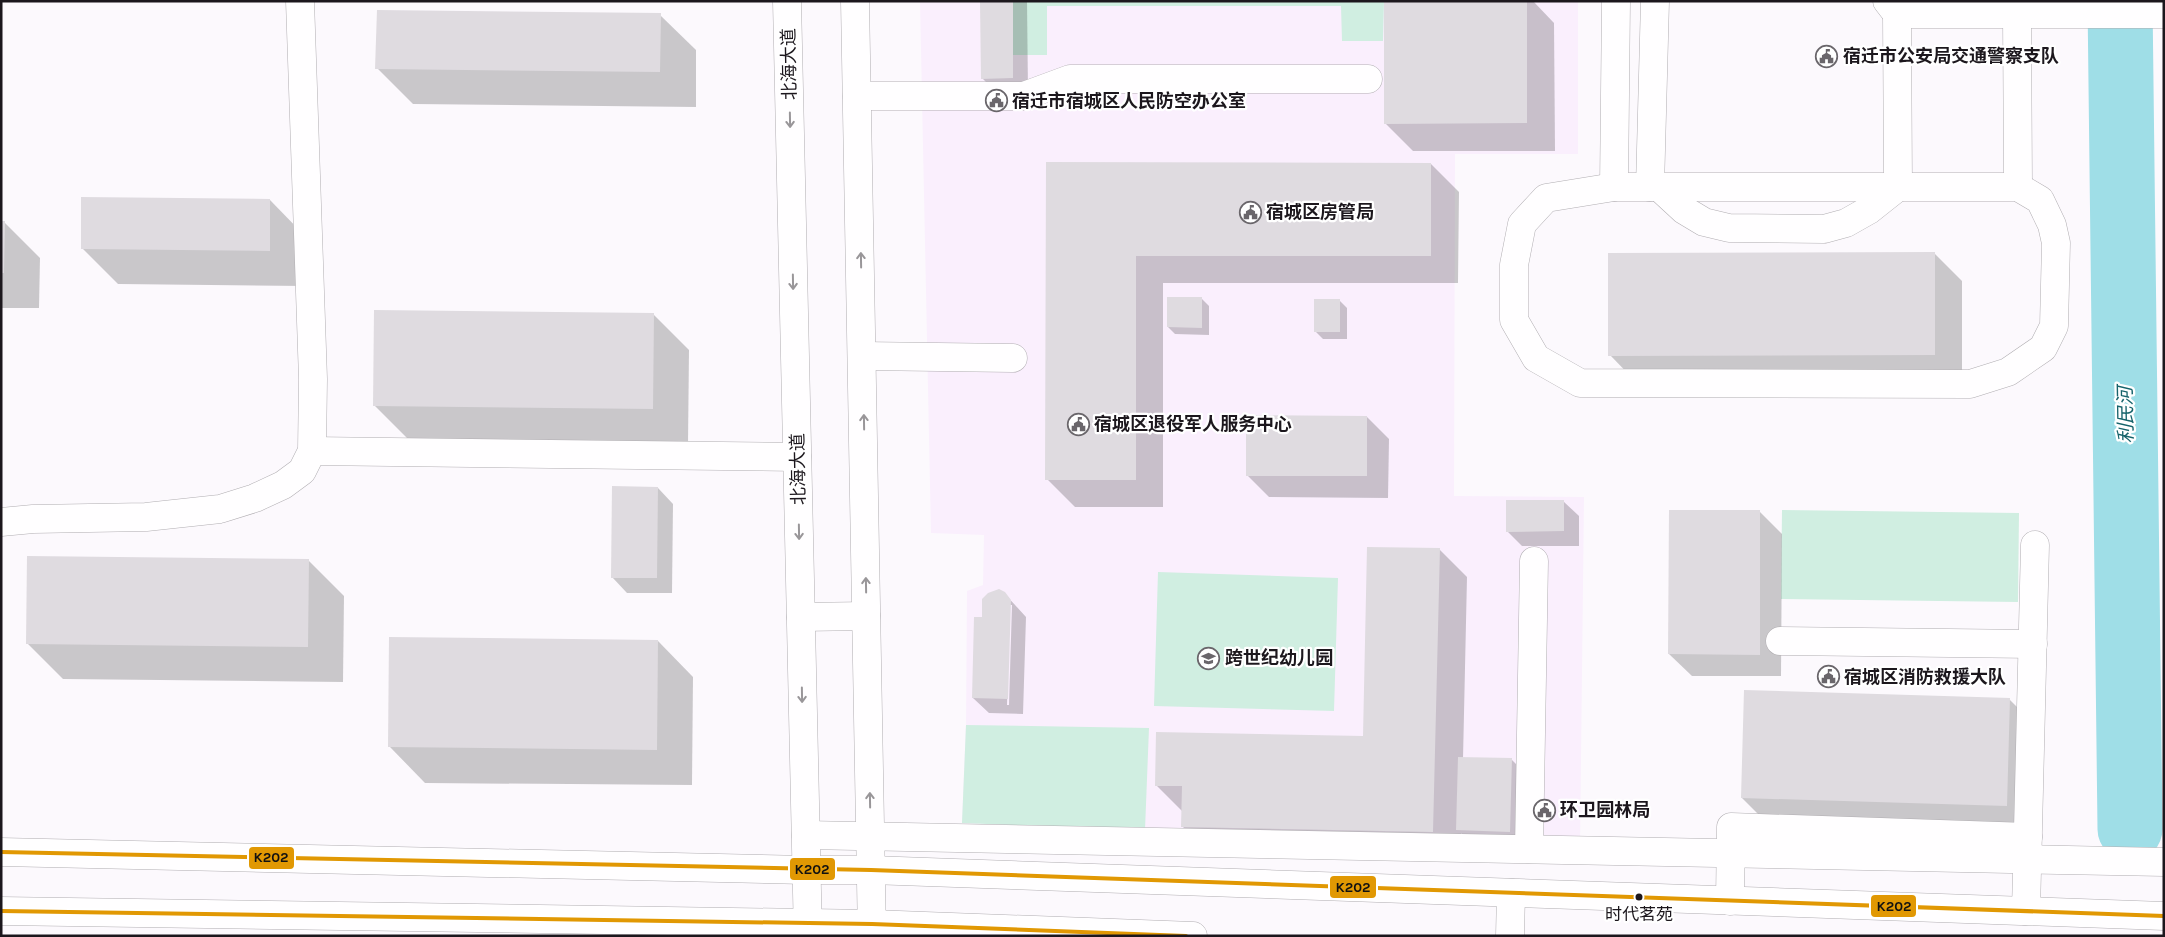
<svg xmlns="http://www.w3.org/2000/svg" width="2165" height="937" font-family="Karla,'Noto Sans SC',sans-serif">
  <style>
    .built { fill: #faeffd }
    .green { fill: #d0eee1 }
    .shadow { fill: #0003; fill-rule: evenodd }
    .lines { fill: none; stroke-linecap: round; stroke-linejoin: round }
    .river { stroke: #9fdee7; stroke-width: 65 }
    .building { fill: #dfdbe0 }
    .minor-casing { stroke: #b1aeb2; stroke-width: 29 }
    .minor { stroke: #fffeff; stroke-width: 28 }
    .bus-1-casing { stroke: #fff; stroke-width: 8 }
    .bus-1 { stroke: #e19803; stroke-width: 4 }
    .oneway { stroke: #999699 }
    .bus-dot { fill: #1c171d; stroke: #fff; stroke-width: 2 }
    .labels { text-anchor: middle; stroke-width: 4.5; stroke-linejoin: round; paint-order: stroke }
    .bus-label { font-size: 17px; fill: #1c171d; stroke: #fff }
    .poi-label { font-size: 18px; font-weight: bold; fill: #1c171d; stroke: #fff; text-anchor: start }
    .street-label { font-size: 18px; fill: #1c171d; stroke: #fff }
    .water-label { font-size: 19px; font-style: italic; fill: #16636b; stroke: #fff }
    .line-badge { stroke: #fff; stroke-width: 2 }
    .pale-badge-label { font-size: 14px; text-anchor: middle; font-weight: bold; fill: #111 }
  </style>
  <rect width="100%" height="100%" fill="#fcf9fd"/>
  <polygon class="built" points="920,1 1578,1 1578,154 1455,154 1454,496 1584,497 1580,848 962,823 966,725 967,591 983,585 984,535 931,533"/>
  <g class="green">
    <polygon points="1013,1 1384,1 1383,41 1342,41 1341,6 1047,6 1047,55 1013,55"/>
    <polygon points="1782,510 2019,513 2018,602 1781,599"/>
    <polygon points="1158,572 1338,578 1334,711 1154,706"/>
    <polygon points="966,725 1149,728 1145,830 962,823"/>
  </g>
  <g class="shadow">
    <polygon points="982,1 1027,1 1028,93 997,93 982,78"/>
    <polygon points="1385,1 1533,1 1554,23 1555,151 1413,151 1385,123"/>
    <polygon points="660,15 696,50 696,107 413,104 377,68"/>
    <polygon points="1047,163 1431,164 1459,192 1458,283 1163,283 1163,507 1075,507 1047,479"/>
    <polygon points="270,200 305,236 305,286 118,284 82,248"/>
    <polygon points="1,222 4,222 40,258 39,308 1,308"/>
    <polygon points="1934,253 1962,281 1962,383 1637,383 1610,355"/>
    <polygon points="1202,299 1209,306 1209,335 1175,334 1168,327"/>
    <polygon points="1339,300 1347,308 1347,339 1323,339 1315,331"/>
    <polygon points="653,314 689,350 688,444 410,441 374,405"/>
    <polygon points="1367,417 1389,439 1388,498 1269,497 1247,475"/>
    <polygon points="658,488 673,504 672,593 627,593 612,577"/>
    <polygon points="1563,501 1579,516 1579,546 1522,546 1507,531"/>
    <polygon points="1760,512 1782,534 1781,676 1692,676 1669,654"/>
    <polygon points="1439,549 1467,577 1463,759 1512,760 1527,775 1525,846 1473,845 1461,833 1461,859 1210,854 1182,826 1183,812 1156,785 1364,738"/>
    <polygon points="308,560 344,596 343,682 63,679 27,643"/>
    <path d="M1004,593L1026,617L1023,714L989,713L973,698L983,619ZM1010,605H1012L1009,705H1007Z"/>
    <polygon points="658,641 693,677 692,785 425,783 390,747"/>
    <polygon points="2009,699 2037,727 2034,833 1770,826 1742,798"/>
  </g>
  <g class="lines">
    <polyline class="river" points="2120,1 2130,829"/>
  </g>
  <g class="building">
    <polygon points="980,1 1013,1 1013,78 981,79"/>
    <polygon points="1384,1 1527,1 1527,123 1384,124"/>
    <polygon points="377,10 661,13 660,72 375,69"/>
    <polygon points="1046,162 1431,163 1431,256 1136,256 1136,480 1045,480"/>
    <polygon points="81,197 270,199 270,251 81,249"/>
    <polygon points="1,221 5,221 4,273 1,273"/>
    <polygon points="1935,252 1935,355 1608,356 1608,253"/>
    <polygon points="1167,297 1202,297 1202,328 1167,327"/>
    <rect x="1314" y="299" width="26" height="33"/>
    <polygon points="374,310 654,313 653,409 373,406"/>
    <polygon points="1246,415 1367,416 1367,476 1246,476"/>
    <polygon points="612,486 658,487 657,578 611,578"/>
    <polygon points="1506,500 1564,500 1564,531 1506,532"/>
    <polygon points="1669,510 1760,510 1760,655 1668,654"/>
    <polygon points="1367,547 1440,548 1433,832 1181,827 1182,786 1155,786 1156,732 1363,736"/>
    <polygon points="27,556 309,559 308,647 26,644"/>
    <polygon points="999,589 1005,592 1011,600 1008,699 972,698 974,617 982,617 982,599 988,593"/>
    <polygon points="389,637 658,640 657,750 388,747"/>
    <polygon points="1744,690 2010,698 2007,806 1741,798"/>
    <polygon points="1458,757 1512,758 1510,832 1456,830"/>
  </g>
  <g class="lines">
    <defs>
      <g id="minor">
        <polyline points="787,1 808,936"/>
        <polyline points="855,1 872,936"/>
        <polyline points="1887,1 1897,14 2164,14"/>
        <polyline points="2017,14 2018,187"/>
        <polyline points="857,96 1024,96 1070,79 1368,79"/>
        <polyline points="1658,186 1684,210 1704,222 1729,228 1824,229 1846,223 1869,210 1898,187 1897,14"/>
        <polygon points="1614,187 2018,187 2040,200 2052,225 2056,243 2054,326 2043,348 2008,372 1970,384 1580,383 1536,358 1514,320 1514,265 1522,224 1546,198"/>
        <polyline points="1614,187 1616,1"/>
        <polyline points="1650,187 1655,1"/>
        <polyline points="863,356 1013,358"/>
        <polyline points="312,451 797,457"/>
        <polyline points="1,522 33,519 146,517 220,509 255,498 283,485 302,471 312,451 313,379 300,1"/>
        <polyline points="801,617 866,616"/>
        <polyline points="1780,641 2033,644"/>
        <polyline points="806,835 2164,862"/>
        <polyline points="1529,849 1534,561"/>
        <polyline points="1,852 806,870 871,870 2164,916"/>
        <polyline points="1730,901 1731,827 2028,837"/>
        <polyline points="1,911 872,924 1193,936"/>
        <polyline points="2026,911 2035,545"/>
        <polyline points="1510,936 1511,893"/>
      </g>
    </defs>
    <use href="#minor" class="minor-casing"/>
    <use href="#minor" class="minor"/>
    <defs>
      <g id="bus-1">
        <polyline points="1,852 871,870 2164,916"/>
        <polyline points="1,911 872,924 1186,936"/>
      </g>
    </defs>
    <use href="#bus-1" class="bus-1-casing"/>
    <use href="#bus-1" class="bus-1"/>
  </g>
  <defs><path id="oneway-shaft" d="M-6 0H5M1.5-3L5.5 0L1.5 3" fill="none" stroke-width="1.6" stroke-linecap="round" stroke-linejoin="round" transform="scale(1.25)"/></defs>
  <g class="oneway">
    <use href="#oneway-shaft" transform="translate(790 120) rotate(89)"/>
    <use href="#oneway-shaft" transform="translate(861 260) rotate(-91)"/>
    <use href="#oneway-shaft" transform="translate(793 282) rotate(89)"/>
    <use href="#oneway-shaft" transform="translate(864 422) rotate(-91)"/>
    <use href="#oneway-shaft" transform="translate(799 532) rotate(89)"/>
    <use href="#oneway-shaft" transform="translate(866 585) rotate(-91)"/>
    <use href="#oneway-shaft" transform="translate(802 695) rotate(89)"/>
    <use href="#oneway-shaft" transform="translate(870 800) rotate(-91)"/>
  </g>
  <defs>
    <symbol id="civic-ring" viewBox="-11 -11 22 22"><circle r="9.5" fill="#fff" stroke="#6a666b" stroke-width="1.5"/><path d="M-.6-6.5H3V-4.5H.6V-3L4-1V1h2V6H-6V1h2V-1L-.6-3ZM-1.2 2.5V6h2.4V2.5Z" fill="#6a666b"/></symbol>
    <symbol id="school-ring" viewBox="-11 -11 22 22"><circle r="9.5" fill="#fff" stroke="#6a666b" stroke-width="1.5"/><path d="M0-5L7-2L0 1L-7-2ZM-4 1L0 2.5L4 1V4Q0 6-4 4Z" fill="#6a666b"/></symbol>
  </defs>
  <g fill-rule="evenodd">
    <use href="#civic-ring" x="1814" y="44" width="25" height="25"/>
    <use href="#civic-ring" x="984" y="88" width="25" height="25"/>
    <use href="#civic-ring" x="1238" y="200" width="25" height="25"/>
    <use href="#civic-ring" x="1066" y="412" width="25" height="25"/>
    <use href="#school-ring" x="1196" y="646" width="25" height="25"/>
    <use href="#civic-ring" x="1816" y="664" width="25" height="25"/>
    <use href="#civic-ring" x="1532" y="798" width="25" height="25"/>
  </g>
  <circle class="bus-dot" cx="1639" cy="897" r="4.5"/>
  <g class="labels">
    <g class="bus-label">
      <text x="1639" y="920">时代茗苑</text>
    </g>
    <g class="poi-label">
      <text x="1843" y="62">宿迁市公安局交通警察支队</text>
      <text x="1012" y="107">宿迁市宿城区人民防空办公室</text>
      <text x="1266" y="218">宿城区房管局</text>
      <text x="1094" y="430">宿城区退役军人服务中心</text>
      <text x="1225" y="664">跨世纪幼儿园</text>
      <text x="1844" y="683">宿城区消防救援大队</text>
      <text x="1560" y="816">环卫园林局</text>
    </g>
    <g class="street-label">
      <text transform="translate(789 64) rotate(-91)" y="6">北海大道</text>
      <text transform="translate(798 469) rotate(-91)" y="6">北海大道</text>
    </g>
    <g class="water-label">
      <text transform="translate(2125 415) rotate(-91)" y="7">利民河</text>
    </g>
  </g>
  <g class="line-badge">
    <rect x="248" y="846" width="47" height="24" rx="5" fill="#e19803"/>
    <rect x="789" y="857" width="47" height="24" rx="5" fill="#e19803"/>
    <rect x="1329" y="875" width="48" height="24" rx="5" fill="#e19803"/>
    <rect x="1870" y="894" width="47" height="24" rx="5" fill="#e19803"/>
  </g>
  <g class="pale-badge-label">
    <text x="271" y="862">K202</text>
    <text x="812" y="874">K202</text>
    <text x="1353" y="892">K202</text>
    <text x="1894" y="911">K202</text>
  </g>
  <rect width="2165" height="937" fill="none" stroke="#1c171d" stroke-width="5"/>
</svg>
